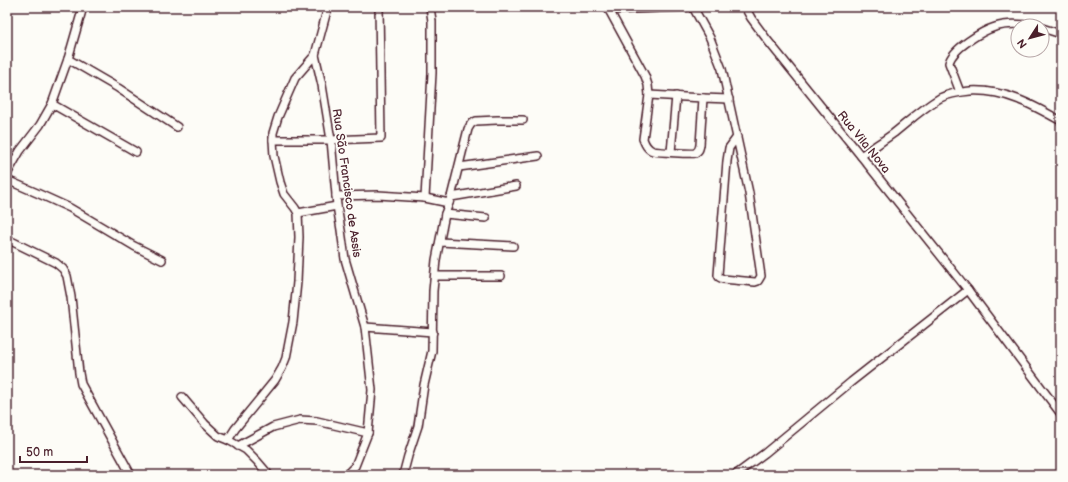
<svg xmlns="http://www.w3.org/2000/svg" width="1068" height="482" font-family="'Balsamiq Sans',sans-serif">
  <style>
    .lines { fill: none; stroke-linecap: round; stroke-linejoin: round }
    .street-casing { stroke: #4a1f2b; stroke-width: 10 }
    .street { stroke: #fdfcf7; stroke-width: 7 }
    .labels { text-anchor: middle; stroke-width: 3.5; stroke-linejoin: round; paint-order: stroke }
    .street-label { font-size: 12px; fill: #4a1f2b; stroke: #fdfcf7 }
  </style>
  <rect width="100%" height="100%" fill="#fdfcf7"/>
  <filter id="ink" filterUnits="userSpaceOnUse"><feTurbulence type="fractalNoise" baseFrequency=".025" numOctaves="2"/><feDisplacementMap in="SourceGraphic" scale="8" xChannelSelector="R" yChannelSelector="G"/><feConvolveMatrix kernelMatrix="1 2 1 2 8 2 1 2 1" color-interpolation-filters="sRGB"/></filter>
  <g filter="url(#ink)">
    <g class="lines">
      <defs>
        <g id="street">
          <polyline points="328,7 315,55 322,85 331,140 337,206 341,230 345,259 365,327 372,390 368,433 355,466 346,475"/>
          <polyline points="609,7 609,10 686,7"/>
          <polyline points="693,7 710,38 722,69 749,193 761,276 758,281 755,282 723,279 719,277 718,275 727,161 729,148 737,137"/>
          <polyline points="745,7 751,18 768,41 861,156 968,290 1061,414"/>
          <path d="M609,10L645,76L648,85L649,95L643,139C645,144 647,149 653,151C657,152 692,154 695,153C699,151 699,149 700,145L703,98L729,99"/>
          <polyline points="1042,28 1061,34"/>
          <polyline points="68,59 118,88 177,127"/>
          <path d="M960,92L949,63C952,49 982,31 995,27C1007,23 1021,24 1033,26"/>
          <polyline points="649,95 703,98"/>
          <polyline points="52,104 136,152"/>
          <polyline points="273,140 331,140 381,138 379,7"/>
          <polyline points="671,152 676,96"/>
          <path d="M861,156C872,148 883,141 894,133C909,121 923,108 940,98C950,93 960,92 970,91C1004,89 1033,105 1061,121"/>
          <polyline points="459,167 538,156"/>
          <polyline points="7,174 20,151 40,125 52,104 68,59 83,7"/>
          <polyline points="7,180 37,193 70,208 134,246 162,260"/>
          <polyline points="336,196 378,195 425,198 449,203"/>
          <polyline points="451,197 516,186"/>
          <polyline points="425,198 432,73 432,21 430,7"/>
          <polyline points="298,213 337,206"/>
          <polyline points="445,214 486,218"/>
          <polyline points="7,239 56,263 63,269 67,276 71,297 79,373 81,384 131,475"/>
          <polyline points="440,242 513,246"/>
          <polyline points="435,276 501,276"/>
          <polyline points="365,327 433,332"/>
          <polyline points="182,397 205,424 218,436 228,440"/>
          <polyline points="238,446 273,427 300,420 317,421 368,433"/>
          <polyline points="269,475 257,461 246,450 228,440 235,429 275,380 282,368 286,358 293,322 297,282 299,237 298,213 295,208 284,194 280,182 274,156 273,140 273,133 278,117 295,78 315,55"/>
          <polyline points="403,475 408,456 418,426 424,385 432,351 433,291 436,260 445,214 451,197 468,129 471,124 476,121 497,120 523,120"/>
          <polyline points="735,475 765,453 851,382 968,290"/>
        </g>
      </defs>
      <use href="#street" class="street-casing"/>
      <use href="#street" class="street"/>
    </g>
  </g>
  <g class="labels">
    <g class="street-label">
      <text transform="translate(864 142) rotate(51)" y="4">Rua Vila Nova</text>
      <text transform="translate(347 183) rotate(82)" y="4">Rua São Francisco de Assis</text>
    </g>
  </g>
  <rect width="1068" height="482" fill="none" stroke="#fdfcf7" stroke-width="24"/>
  <rect x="12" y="12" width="1044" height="458" fill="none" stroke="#4a1f2b" stroke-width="1.5" filter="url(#ink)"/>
  <g transform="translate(1030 38) rotate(234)"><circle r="19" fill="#fdfcf7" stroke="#b5a4a5"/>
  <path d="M0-3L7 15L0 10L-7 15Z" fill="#4a1f2b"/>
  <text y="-6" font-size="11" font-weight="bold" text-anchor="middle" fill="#4a1f2b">N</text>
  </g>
  <path d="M20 456v6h67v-6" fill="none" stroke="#4a1f2b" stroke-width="2"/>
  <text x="26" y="456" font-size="12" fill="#4a1f2b" stroke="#fdfcf7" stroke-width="3" paint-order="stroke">50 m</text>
</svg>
